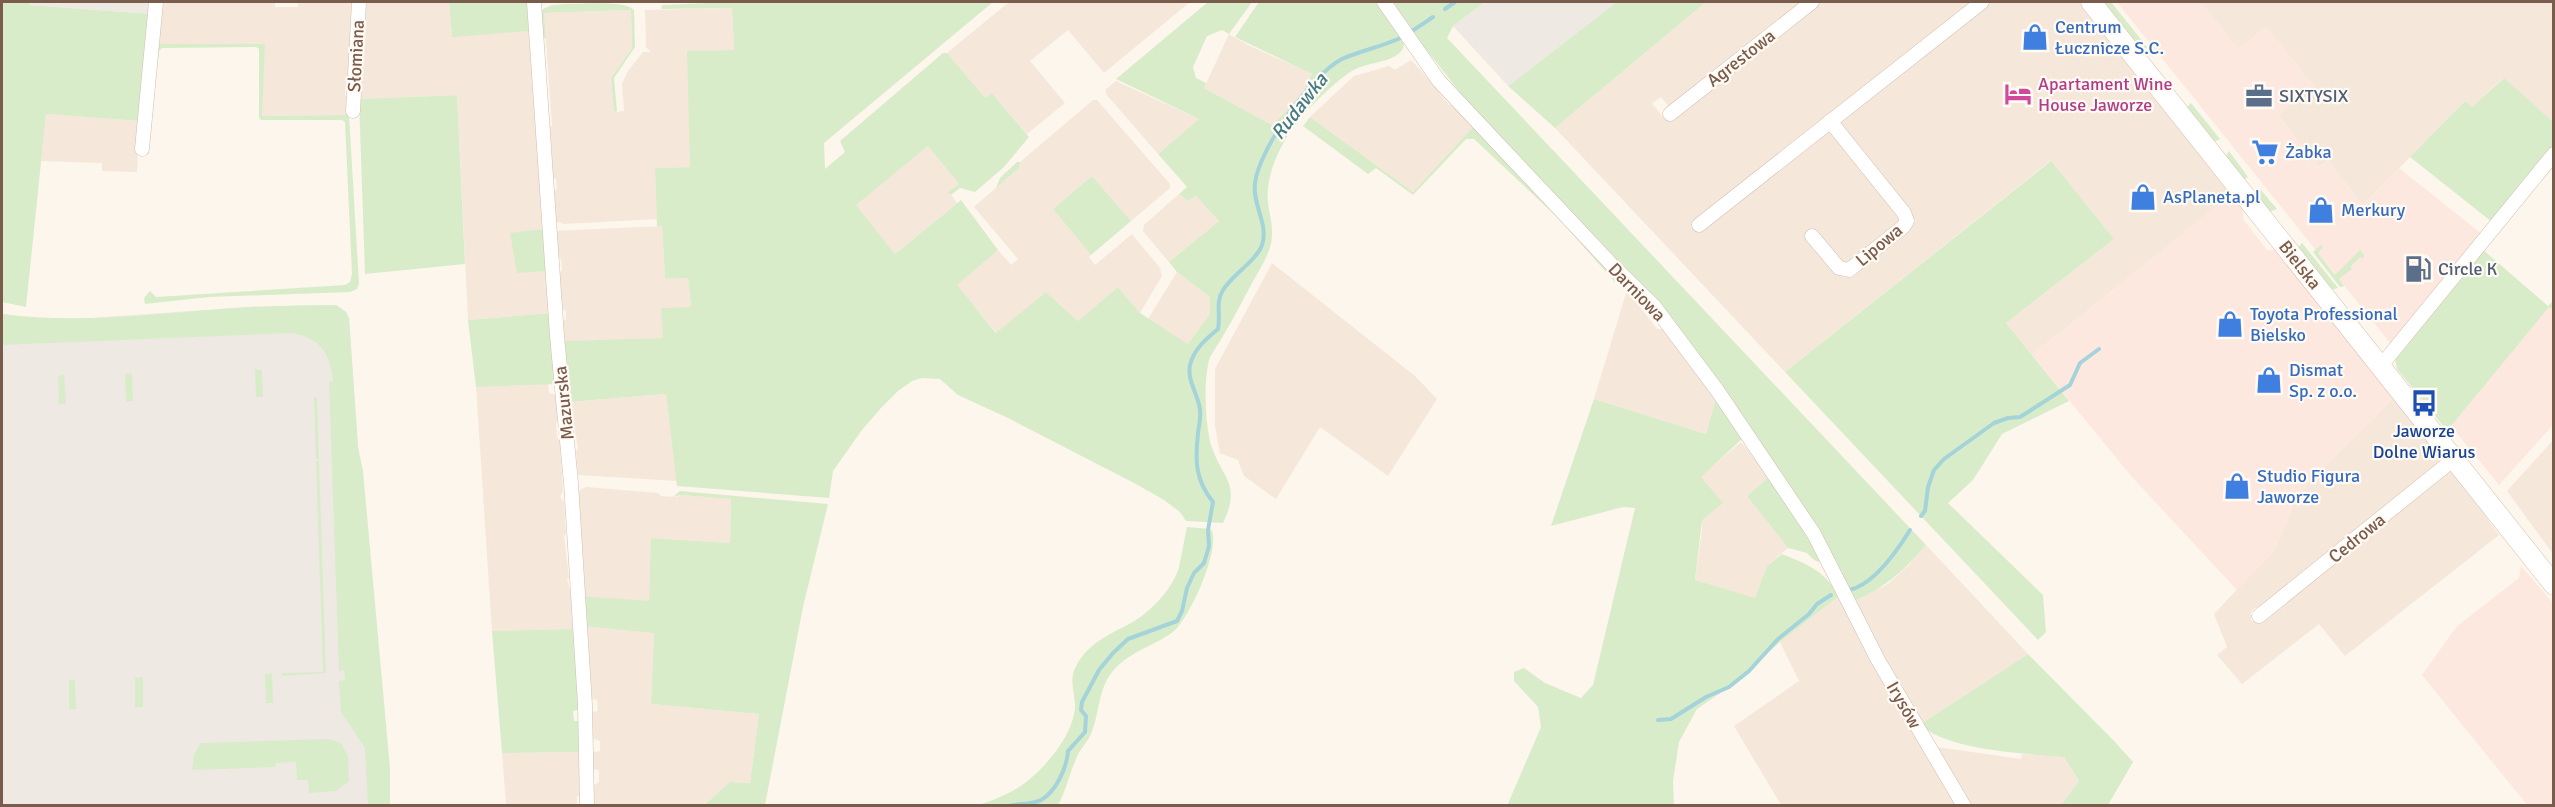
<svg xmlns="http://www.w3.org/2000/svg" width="2555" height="807" font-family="Signika,sans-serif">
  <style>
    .residential { fill: #f5e8da }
    .commercial { fill: #fde8e0 }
    .industrial { fill: #efe9e4 }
    .green { fill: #d8ecc9 }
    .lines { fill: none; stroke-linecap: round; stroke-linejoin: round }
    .stream { stroke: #a5d3da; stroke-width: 4 }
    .street-casing { stroke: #d1beb0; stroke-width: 15 }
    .secondary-casing { stroke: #d6c0b0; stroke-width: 21 }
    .street { stroke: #fff; stroke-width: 14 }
    .secondary { stroke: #fff; stroke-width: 20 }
    .labels { text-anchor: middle; stroke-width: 4.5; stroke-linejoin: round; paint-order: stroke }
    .shop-label { font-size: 18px; fill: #366cbe; stroke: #fffaf3; text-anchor: start }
    .street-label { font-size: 18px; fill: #7a5c4d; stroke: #fffaf3 }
    .hotel-label { font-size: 18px; fill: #b23c85; stroke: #fffaf3; text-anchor: start }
    .service-label { font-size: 18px; fill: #4e5e75; stroke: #fffaf3; text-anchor: start }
    .transit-label { font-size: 18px; fill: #164399; stroke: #fffaf3 }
    .water-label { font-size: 20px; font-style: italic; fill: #437c86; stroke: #fffaf3 }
  </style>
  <rect width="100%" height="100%" fill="#fdf6ec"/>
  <g class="residential">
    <polygon points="164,2 275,2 275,7 298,7 298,2 352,2 348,86 345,88 345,95 348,98 347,115 261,116 265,44 157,44 160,10 163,8"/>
    <polygon points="363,2 449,2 452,36 529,31 543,229 510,234 547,271 551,313 468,320 457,95 359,99 359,84 363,80 363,65 360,61"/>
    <polygon points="1009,2 1190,2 1104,73 1068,30 1030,61 1065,103 1027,134 992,93 985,99 947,53"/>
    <polygon points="1706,2 1806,2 1670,108 1661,97 1652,103 1666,121 1819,2 1978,2 1694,227 1697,230 1823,131 1833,133 1899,213 1902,220 1901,225 1850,264 1845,265 1840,264 1811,231 1806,234 1844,278 1916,221 1837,123 1839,119 1988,2 2080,2 2231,195 2032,355 2006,323 2114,239 2050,161 1785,372 1555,128"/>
    <polygon points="2201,2 2553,2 2553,122 2503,78 2471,108 2465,101 2363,205 2328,161 2318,167 2278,115 2313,85 2266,27 2238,49"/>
    <polygon points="732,8 734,50 690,167 655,168 657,219 564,224 556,221 553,194 557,189 556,179 552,177 550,126 552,126 544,13 631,10 632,48 611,78 614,112 624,111 622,84 628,71 643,52 651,52 646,47 645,10"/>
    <polygon points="1229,34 1250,46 1313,74 1302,95 1272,125 1204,88"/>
    <polygon points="1411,60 1439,90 1439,93 1449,105 1453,105 1473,127 1413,192 1310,117 1354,76 1389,66 1395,70"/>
    <polygon points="1116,81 1199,119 1158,154 1106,94 1106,89"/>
    <polygon points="1093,100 1097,100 1170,184 1170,188 1131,221 1092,176 1053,209 1091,255 1089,257 1095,265 1132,234 1160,268 1162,276 1140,313 1118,287 1078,321 1046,292 997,333 956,285 998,250 1011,265 1018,259 974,207 1019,168 1020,162"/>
    <polygon points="46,114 139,121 137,172 102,171 102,163 41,161"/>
    <polygon points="928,146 959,184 949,192 957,203 895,254 855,205"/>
    <polygon points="1179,194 1188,201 1196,196 1219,221 1169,262 1143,231 1144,225"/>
    <polygon points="662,226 665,279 688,278 691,307 663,338 564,342 562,322 566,319 566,311 561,308 558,275 562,270 561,259 557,257 555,231"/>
    <polygon points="1272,263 1415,376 1437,399 1388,476 1320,427 1276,499 1244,476 1238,460 1220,453 1215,426 1215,369"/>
    <polygon points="1177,272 1210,297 1211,313 1188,344 1148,319"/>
    <polygon points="1627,290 1657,329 1665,329 1716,398 1706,434 1594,399"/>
    <polygon points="548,384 549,393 557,395 559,416 556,424 557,437 560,442 563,491 560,497 564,502 566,534 564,536 569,578 567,579 571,594 574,629 492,631 476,387"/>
    <polygon points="666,394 677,481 578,475 576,452 578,448 570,402"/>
    <polygon points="2395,397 2443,459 2263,608 2255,608 2251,612 2251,620 2255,622 2386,517 2451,468 2499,535 2345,656 2319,624 2242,684 2217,655 2227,647 2214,614 2275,549 2295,501 2310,481"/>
    <polygon points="2553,440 2553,554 2507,491"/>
    <polygon points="1741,442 1769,477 1747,496 1788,548 1767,566 1755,599 1695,580 1702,529 1700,477"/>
    <polygon points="586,487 658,493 661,496 677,497 680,495 731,499 730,543 652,538 649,602 582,596 578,495 580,490"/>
    <polygon points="1926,545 2028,654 1921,724 1853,601 1888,584 1909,565"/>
    <polygon points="1838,597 1853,621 1962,805 1781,805 1734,726 1799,681 1780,642"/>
    <polygon points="586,626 654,632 651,704 759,714 750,783 730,782 704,805 593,805 594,785 599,782 599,770 593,769 593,752 600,751 600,741 591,738 590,713 598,711 597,700 590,699"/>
    <polygon points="1937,747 2021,759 2022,754 2064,757 2079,781 2061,805 1965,805"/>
    <polygon points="580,752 580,795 577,796 577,805 506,805 502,753"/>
  </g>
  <g class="commercial">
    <polygon points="2117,2 2201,2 2238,49 2266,27 2314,85 2278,115 2318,167 2328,161 2363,205 2399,168 2483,235 2391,344"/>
    <polygon points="2231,195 2243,206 2243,219 2267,250 2278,250 2395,397 2310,481 2295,501 2275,549 2237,590 2131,476 2032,355"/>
    <polygon points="2549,306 2554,310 2553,425 2499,485 2451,426"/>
    <polygon points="2521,566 2553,603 2553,805 2527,805 2422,675 2457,626 2519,578"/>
  </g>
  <g class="industrial">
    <polygon points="29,2 153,2 151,14 29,5"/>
    <polygon points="1485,2 1617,2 1508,86 1453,26"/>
    <polygon points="336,305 346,312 349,318 384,805 2,806 2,314 45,319 75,319 249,307"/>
  </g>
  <g class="green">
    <polygon points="2,2 29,2 29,5 151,14 139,121 46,114 26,307 2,302"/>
    <polygon points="449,2 530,2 533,50 530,51 529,31 452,37"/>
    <path d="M734,2H993L824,143L825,169L845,152L840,141L943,53H947L985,98L992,93L1029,137L1004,167L975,192L960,188L951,195L948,192L959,184L928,146L856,205L895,254L961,200L998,250L957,285L996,333L1046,292L1078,321L1118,287L1140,313L1188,344L1210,314V297L1177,272L1169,262L1219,221L1196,196L1188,201L1179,194L1187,187L1158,154L1199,119L1116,79L1208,2H1252L1229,34L1222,30L1207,36L1193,67L1196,78L1206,83L1204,88L1272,125L1302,95L1312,74L1235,37L1259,2H1379L1404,44C1403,61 1371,62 1358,68C1342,74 1305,111 1294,126C1279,147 1265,177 1268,203C1270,217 1274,230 1271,244C1267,259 1258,272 1251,285C1238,310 1225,334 1210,357C1203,379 1205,423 1211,445C1222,479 1242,483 1223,523L1186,521L1180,512L1164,500L1136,484L1008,418L958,395L940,379L922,378L912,381L898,391L881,408L862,430L833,471L829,498L677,486L666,394L570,402L573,427L570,426L564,341L663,338L661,308L691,307L688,278L665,279L662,226H657L655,168L690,167L687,51L734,50L732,8L661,9L662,5Z"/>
    <path d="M1389,2H1485L1453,26L1447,38L1926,545C1905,570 1884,589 1853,601L1838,566L1823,542L1721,390L1477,114Z"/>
    <polygon points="1617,2 1706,2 1555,128 1508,86"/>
    <polygon points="2099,2 2111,2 2147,47 2142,52"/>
    <path d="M567,4C581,4 626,0 634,10L635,47L614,78L617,111L614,112L611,78L632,48L631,10L544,13L546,38L540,39L541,10L552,5Z"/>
    <polygon points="156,44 265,44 262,116 347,115 348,98 359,284 357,289 350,292 209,297 145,304 144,298 150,291 156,297 345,285 350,282 352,274 345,122 342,120 261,120 259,118 259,49 256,47 162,48 159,51 147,153"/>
    <polygon points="2504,78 2553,122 2553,147 2492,222 2410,157 2465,101 2472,107"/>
    <polygon points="457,95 465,264 365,274 359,99"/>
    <polygon points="2191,103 2220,139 2214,142 2186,108"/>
    <polygon points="1453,105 1617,279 1615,282 1557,217 1474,139 1466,139 1413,195 1376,168 1368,174 1303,126 1310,117 1413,192 1473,127"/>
    <polygon points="2229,151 2248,177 2242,181 2225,158"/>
    <polygon points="2051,161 2114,239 2006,323 2069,401 2002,434 1973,480 1948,503 2043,595 2046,632 2038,640 1785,372"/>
    <polygon points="1017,162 1020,162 1019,168 996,188 1000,178"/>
    <polygon points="1092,176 1131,221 1091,255 1053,209"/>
    <polygon points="2258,189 2260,189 2277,209 2269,212 2254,197"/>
    <polygon points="543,229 547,271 517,273 510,233"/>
    <polygon points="2302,243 2338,288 2331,290 2296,250"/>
    <polygon points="2321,245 2323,247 2318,253 2335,275 2360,250 2364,255 2363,259 2360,257 2350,267 2352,269 2339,279 2344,286 2340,287 2313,252"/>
    <polygon points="2482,249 2548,306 2553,301 2553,310 2549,307 2451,426 2444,427 2397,369 2395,358"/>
    <path d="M336,305L346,312L349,318L358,447L363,471L390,768V805H368L365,748L341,712L339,681L345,680L344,670L339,671L329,382L333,381C331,353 317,335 289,333L2,345V314C84,325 166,312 249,307C278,306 307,305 336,305Z"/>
    <polygon points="551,313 558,384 476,387 468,320"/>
    <polygon points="255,369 262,370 263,397 256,397"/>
    <polygon points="132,373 133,401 126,402 125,374"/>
    <polygon points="64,375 66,403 59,404 58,376"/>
    <polygon points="314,397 317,397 319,459 316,459"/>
    <path d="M1716,398L1743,438L1701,477L1723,503L1702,520L1695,580L1755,598L1767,566L1782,554C1805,563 1828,572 1838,597L1780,642L1729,687L1697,709L1679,742L1673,781L1674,805L1507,806L1541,727L1538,707L1514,681V672L1524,668L1545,683L1581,698L1593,685L1635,508L1623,507L1551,526L1594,399L1706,434Z"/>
    <polygon points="316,461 319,461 326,673 282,676 282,673 323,672"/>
    <polygon points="1769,477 1823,559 1819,562 1814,560 1807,553 1788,548 1747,496"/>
    <polygon points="680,491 828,504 803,607 765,805 704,805 730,782 750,783 759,714 651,704 654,633 583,626 582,596 649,601 651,538 730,543 731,499 680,495 673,497"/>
    <path d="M1187,527L1211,529C1222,547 1189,620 1173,632C1152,647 1125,653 1110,675C1098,691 1099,718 1090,736C1086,744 1079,750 1076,759C1069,774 1066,791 1058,805H979C996,799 1017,791 1031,778C1050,762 1075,731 1075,705C1074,684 1067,678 1081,658C1092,642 1112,633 1129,624C1149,614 1173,589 1179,567C1182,554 1184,540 1187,527Z"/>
    <polygon points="574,629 581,709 573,711 574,721 581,721 580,752 502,753 492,631"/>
    <path d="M2028,654L2114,741L2133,762L2108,805H2061L2079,781L2064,757C2030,754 1942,750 1921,724Z"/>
    <polygon points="272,673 273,703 266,703 265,674"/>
    <polygon points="143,677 143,707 135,707 135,678"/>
    <polygon points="69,680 75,680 76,709 69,709"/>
    <polygon points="328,739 341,743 348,756 349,781 336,791 309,793 308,780 297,780 296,762 276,763 275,767 192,770 194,754 201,743"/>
  </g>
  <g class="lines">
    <g class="stream">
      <polyline points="1445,9 1455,2"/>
      <polyline points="1921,516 1925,511 1928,487 1934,470 1944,459 1994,423 2008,418 2020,417 2070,385 2080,363 2099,349"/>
      <path d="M1849,590C1874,585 1897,551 1910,530"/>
      <polyline points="1658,720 1671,719 1706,697 1729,687 1749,671 1778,639 1809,614 1817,604 1831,595"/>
      <path d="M1009,806C1019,803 1031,805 1041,800C1056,792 1067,767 1068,751L1085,732L1086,716L1081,710L1082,702L1099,670L1113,653L1128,639L1177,621L1182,611L1187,588L1194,573L1204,563L1209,546L1208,530L1213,502C1195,480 1195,460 1198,433C1199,425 1201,417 1200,410C1198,393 1187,382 1190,365C1194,349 1206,339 1218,329C1221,316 1215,302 1223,290C1232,275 1257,260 1262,245C1269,224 1252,205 1255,183C1259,149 1312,74 1342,59C1360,51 1380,47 1398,39C1410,33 1421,25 1433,17"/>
    </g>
    <defs>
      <g id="street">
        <polyline points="534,2 557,336 571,483 585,705 587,806"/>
        <polyline points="1384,2 1439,81 1612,265 1654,306 1717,390 1814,534 1878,660 1964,806"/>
        <polyline points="353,111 359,2"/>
        <polyline points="1670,114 1812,2"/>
        <polyline points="142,149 156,2"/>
        <polyline points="1699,225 1982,2"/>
        <polyline points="1812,236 1839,268 1849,270 1903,227 1907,221 1904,213 1830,121"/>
        <polyline points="2380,367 2554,154"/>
        <polyline points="2259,616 2454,459"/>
      </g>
      <polyline id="secondary" points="2091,2 2554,585"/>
    </defs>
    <use href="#street" class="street-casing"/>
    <use href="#secondary" class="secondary-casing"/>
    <use href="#street" class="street"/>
    <use href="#secondary" class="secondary"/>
  </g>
  <defs>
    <symbol id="shop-bare" viewBox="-9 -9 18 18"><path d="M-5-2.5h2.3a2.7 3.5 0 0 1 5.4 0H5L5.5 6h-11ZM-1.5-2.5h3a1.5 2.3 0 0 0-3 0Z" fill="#3f7fe0" stroke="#fffaf3" stroke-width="2.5" paint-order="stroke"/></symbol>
    <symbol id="hotel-bare" viewBox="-9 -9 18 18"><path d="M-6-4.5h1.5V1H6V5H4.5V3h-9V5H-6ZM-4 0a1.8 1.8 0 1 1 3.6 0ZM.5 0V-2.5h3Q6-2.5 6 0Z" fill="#d1479c" stroke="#fffaf3" stroke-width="2.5" paint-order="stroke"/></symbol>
    <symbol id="office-bare" viewBox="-9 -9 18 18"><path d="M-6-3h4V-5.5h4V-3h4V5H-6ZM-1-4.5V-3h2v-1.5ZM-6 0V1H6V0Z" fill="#5c6f8a" stroke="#fffaf3" stroke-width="2.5" paint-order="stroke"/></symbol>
    <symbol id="supermarket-bare" viewBox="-9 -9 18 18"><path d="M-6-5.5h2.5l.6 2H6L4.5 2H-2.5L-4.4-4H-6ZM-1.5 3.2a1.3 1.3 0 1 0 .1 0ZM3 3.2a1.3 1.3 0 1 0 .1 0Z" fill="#3f7fe0" stroke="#fffaf3" stroke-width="2.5" paint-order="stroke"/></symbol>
    <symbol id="fuel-bare" viewBox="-9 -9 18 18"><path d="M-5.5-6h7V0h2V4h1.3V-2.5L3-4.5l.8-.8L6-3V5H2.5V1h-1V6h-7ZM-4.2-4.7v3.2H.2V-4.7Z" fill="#5c6f8a" stroke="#fffaf3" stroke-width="2.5" paint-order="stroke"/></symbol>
    <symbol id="bus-bare" viewBox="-9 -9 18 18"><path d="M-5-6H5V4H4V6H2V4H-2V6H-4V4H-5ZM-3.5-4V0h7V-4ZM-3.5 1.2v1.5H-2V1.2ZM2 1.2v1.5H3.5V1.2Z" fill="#1a4fb4" stroke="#fffaf3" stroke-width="2.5" paint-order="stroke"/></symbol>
  </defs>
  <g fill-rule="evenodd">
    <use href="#shop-bare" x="2016" y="18" width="38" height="38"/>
    <use href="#hotel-bare" x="1999" y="75" width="38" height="38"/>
    <use href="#office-bare" x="2240" y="77" width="38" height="38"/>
    <use href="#supermarket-bare" x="2246" y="133" width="38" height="38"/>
    <use href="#shop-bare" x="2124" y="178" width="38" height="38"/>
    <use href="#shop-bare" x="2302" y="191" width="38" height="38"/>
    <use href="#fuel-bare" x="2399" y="250" width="38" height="38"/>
    <use href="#shop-bare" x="2211" y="305" width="38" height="38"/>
    <use href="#shop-bare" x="2250" y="361" width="38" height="38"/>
    <use href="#bus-bare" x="2405" y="384" width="38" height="38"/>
    <use href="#shop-bare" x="2218" y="467" width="38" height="38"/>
  </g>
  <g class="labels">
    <g class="shop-label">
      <text x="2055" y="33">Centrum<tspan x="2055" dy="21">Łucznicze S.C.</tspan></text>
      <text x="2285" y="158">Żabka</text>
      <text x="2163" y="203">AsPlaneta.pl</text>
      <text x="2341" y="216">Merkury</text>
      <text x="2250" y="320">Toyota Professional<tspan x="2250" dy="21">Bielsko</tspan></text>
      <text x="2289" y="376">Dismat<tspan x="2289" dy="21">Sp. z o.o.</tspan></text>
      <text x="2257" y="482">Studio Figura<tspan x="2257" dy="21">Jaworze</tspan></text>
    </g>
    <g class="street-label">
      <text transform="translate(356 56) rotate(-87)" y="6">Słomiana</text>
      <text transform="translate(1741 58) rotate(-38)" y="6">Agrestowa</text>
      <text transform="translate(1879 245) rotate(-40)" y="6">Lipowa</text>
      <text transform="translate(2300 265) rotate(52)" y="6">Bielska</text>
      <text transform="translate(1637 292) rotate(46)" y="6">Darniowa</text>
      <text transform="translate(564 403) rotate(-96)" y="6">Mazurska</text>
      <text transform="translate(2357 538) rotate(-39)" y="6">Cedrowa</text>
      <text transform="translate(1904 705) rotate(60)" y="6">Irysów</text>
    </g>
    <g class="hotel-label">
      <text x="2038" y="90">Apartament Wine<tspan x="2038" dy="21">House Jaworze</tspan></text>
    </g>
    <g class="service-label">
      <text x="2279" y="102">SIXTYSIX</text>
      <text x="2438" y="275">Circle K</text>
    </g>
    <g class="transit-label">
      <text x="2424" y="437">Jaworze<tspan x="2424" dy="21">Dolne Wiarus</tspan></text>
    </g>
    <g class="water-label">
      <text transform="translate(1299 106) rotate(-52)" y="7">Rudawka</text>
    </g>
  </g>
  <rect width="2555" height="807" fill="none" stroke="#7a5c4d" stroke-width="6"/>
</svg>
